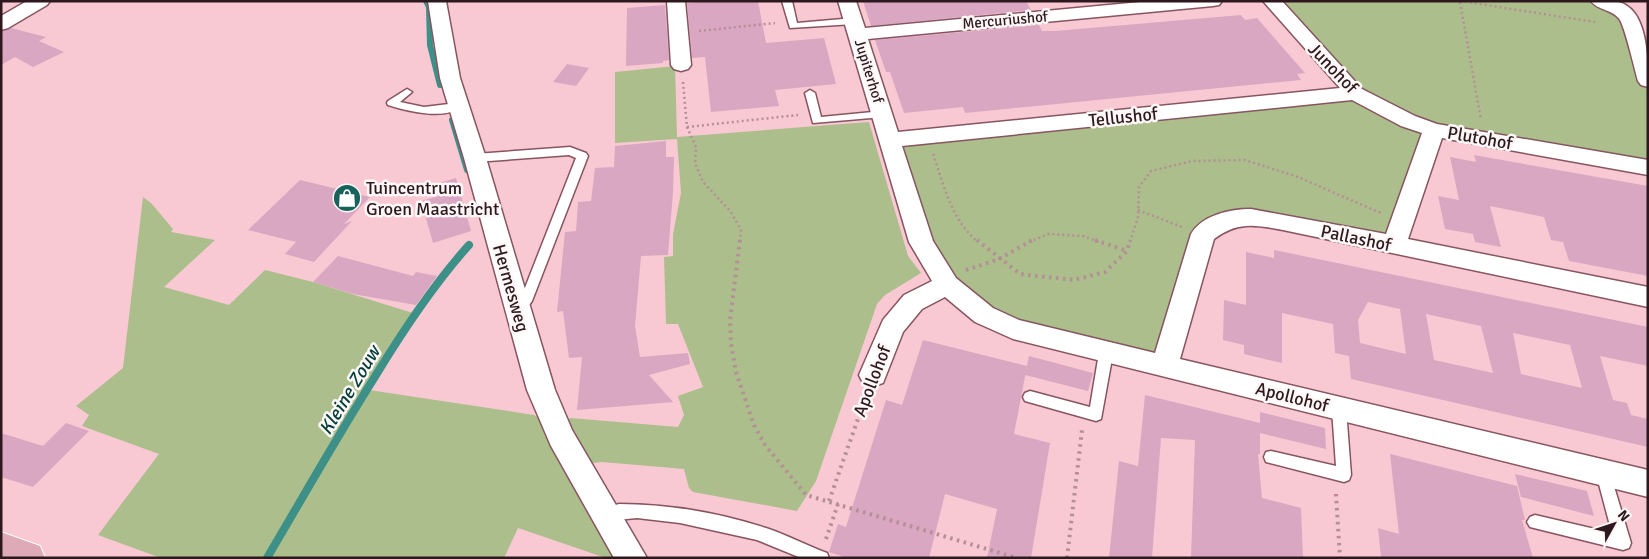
<svg xmlns="http://www.w3.org/2000/svg" width="1649" height="559" font-family="Signika,sans-serif">
  <style>
    .green { fill: #abbe8b }
    .lines { fill: none; stroke-linecap: round; stroke-linejoin: round }
    .stream-far1 { stroke: #3c9088; stroke-width: 6 }
    .stream { stroke: #3c9088; stroke-width: 8 }
    .building { fill: #d9a7c2; fill-rule: evenodd }
    .service-casing { stroke: #875560; stroke-width: 3 }
    .minor-casing { stroke: #875560; stroke-width: 3 }
    .primary-casing { stroke: #fff; stroke-width: 2 }
    .path-far1 { stroke: #b58f96; stroke-width: 2.5; stroke-dasharray: 2 3; stroke-linecap: butt }
    .path { stroke: #b58f96; stroke-width: 4; stroke-dasharray: 2.5 4.5; stroke-linecap: butt }
    .service { fill: #fff; fill-rule: evenodd }
    .minor { fill: #fff; fill-rule: evenodd }
    .primary { fill: #dfaab7; fill-rule: evenodd }
    .labels { text-anchor: middle; stroke-width: 5; stroke-linejoin: round; paint-order: stroke }
    .far-street-label { font-size: 15px; fill: #2d191d; stroke: #fdf7f8 }
    .street-label { font-size: 18px; fill: #2d191d; stroke: #fdf7f8 }
    .poi-label { font-size: 18px; fill: #2d191d; stroke: #fdf7f8; text-anchor: start }
    .water-label { font-size: 19px; font-style: italic; fill: #013e38; stroke: #fdf7f8 }
  </style>
  <rect width="100%" height="100%" fill="#f8c9d2"/>
  <g class="green">
    <polygon points="1281,1 1597,1 1625,17 1648,91 1648,165 1409,120 1368,100"/>
    <polygon points="675,66 677,137 869,122 908,256 921,273 885,295 877,304 816,481 797,511 693,492 689,488 684,469 602,462 583,464 565,425 570,418 678,427 684,415 678,396 703,387 678,324 666,324 664,257 673,256 673,234 681,193 677,139 615,143 615,72"/>
    <polygon points="1356,99 1427,132 1389,242 1222,213 1157,359 1019,326 950,282 927,239 898,142"/>
    <polygon points="143,197 151,203 173,229 171,232 215,240 164,287 229,305 265,270 313,282 416,314 369,390 534,415 544,420 619,558 606,558 518,528 504,558 161,558 98,535 159,454 82,426 89,415 76,406 123,368"/>
  </g>
  <g class="lines">
    <g class="stream-far1">
      <polyline points="426,1 429,7 430,45 440,85"/>
      <polyline points="452,120 467,170"/>
    </g>
    <path class="stream" d="M267,558C303,497 338,435 376,375C404,329 433,285 469,245"/>
  </g>
  <g class="building">
    <polygon points="709,1 758,1 766,43 824,38 836,84 775,90 779,106 711,112 705,57 692,58 687,3"/>
    <polygon points="863,1 1026,1 1031,10 871,26"/>
    <polygon points="665,5 669,60 663,61 663,63 626,66 627,8"/>
    <polygon points="1241,15 1245,20 1257,18 1305,73 1297,74 1301,80 965,113 963,107 904,113 890,72 886,72 875,40 1039,25 1042,31 1055,31"/>
    <polygon points="11,28 46,37 39,41 64,52 33,67 15,57 1,65 1,32"/>
    <polygon points="567,64 589,68 576,86 553,82"/>
    <polygon points="666,141 666,157 674,157 673,192 668,255 641,256 635,326 640,357 688,353 690,364 649,375 673,402 577,410 582,357 569,358 563,311 557,312 565,232 576,231 578,202 591,201 595,168 614,167 615,146"/>
    <polygon points="1474,155 1648,186 1648,276 1569,261 1563,242 1551,240 1544,217 1490,206 1501,247 1475,242 1473,234 1445,229 1438,196 1459,200 1450,157 1476,162"/>
    <polygon points="456,178 471,231 433,243 421,201 439,196 436,184"/>
    <polygon points="300,180 370,197 344,224 352,221 314,262 285,254 296,242 248,230"/>
    <path d="M1274,250L1648,327V366L1600,356L1613,400L1627,403L1631,415L1648,419V447L1351,379L1349,356L1335,353L1333,324L1282,313V363L1244,354V345L1223,340L1224,300L1246,305V252L1274,258ZM1368,302L1400,309L1406,354L1360,343L1358,320ZM1426,314L1481,326L1493,373L1434,360ZM1513,333L1570,345L1582,388L1521,374Z"/>
    <polygon points="338,256 413,276 416,272 437,276 416,305 353,294 313,282"/>
    <polygon points="923,340 1027,366 1014,434 1050,443 1031,558 987,558 997,509 945,494 929,558 847,558 829,552 838,524 846,527 886,400 902,405"/>
    <polygon points="1029,356 1093,373 1088,391 1025,375"/>
    <polygon points="1145,395 1260,423 1260,454 1258,454 1262,498 1301,508 1303,558 1191,558 1195,440 1161,438 1152,558 1109,558 1119,461 1138,466"/>
    <polygon points="1260,412 1325,428 1326,449 1260,433"/>
    <polygon points="66,423 89,431 33,487 1,477 1,433 43,446"/>
    <polygon points="1390,454 1517,486 1525,520 1522,520 1533,558 1381,558 1378,528 1399,534"/>
    <polygon points="1515,474 1587,491 1594,516 1521,497"/>
  </g>
  <g class="lines">
    <defs>
      <g id="service">
        <polygon points="782,1 792,1 797,23 854,18 859,21 854,24 790,28"/>
        <path d="M407,89L412,92L400,102L424,107L457,103L462,106C446,121 407,111 388,105L387,103L388,101Z"/>
        <polygon points="810,90 815,93 821,117 883,111 888,114 883,117 813,123 805,93"/>
        <path d="M570,147L586,153L588,156L532,301C529,307 518,311 511,309L510,305L511,301L521,298L576,158L569,155L475,162L469,158L475,154Z"/>
        <polygon points="1106,348 1111,349 1113,353 1101,419 1096,421 1025,401 1023,397 1025,393 1030,391 1090,407 1099,353 1101,349"/>
        <polygon points="1339,403 1344,405 1346,409 1351,475 1349,480 1344,482 1266,462 1264,457 1266,452 1271,451 1336,466 1332,409 1334,405"/>
        <polygon points="1603,466 1608,468 1610,473 1631,543 1629,548 1623,550 1530,527 1527,522 1530,517 1535,515 1612,533 1596,473 1598,468"/>
        <path d="M619,504C668,504 720,513 766,528C787,535 806,545 827,553L829,558H801L757,540L680,523L637,518L606,521L601,519L598,514L601,509Z"/>
      </g>
      <g id="minor">
        <polygon points="27,1 50,1 47,5 8,28 1,30 1,16"/>
        <polygon points="428,1 446,1 460,78 486,158 555,390 572,430 647,558 614,558 551,446 527,390 464,158 440,78"/>
        <polygon points="667,1 685,1 691,65 688,69 681,71 674,69 671,65"/>
        <path d="M838,1H856L865,28L1151,1H1222L1219,5L1213,6L868,39L898,132L1340,88L1263,1H1282L1362,89L1415,116L1437,124L1648,160V175L1442,138L1408,239L1648,287V307L1283,230C1255,225 1238,221 1214,239L1180,359L1648,470V497L1013,339L975,322L945,297L922,309L903,332L883,383L873,386L863,383L859,375L883,320L904,295L932,281L909,242ZM1352,100L1401,126L1422,133L1386,234L1251,209C1230,209 1202,215 1191,234L1155,353L1019,320L993,308L956,278L933,241L902,146Z"/>
        <path d="M1591,1C1600,1 1610,0 1618,2C1649,9 1648,63 1648,87L1641,85L1638,81C1634,67 1626,31 1620,20C1613,9 1598,11 1591,1Z"/>
      </g>
      <polygon id="primary" points="1,532 40,546 45,558 1,558"/>
    </defs>
    <use href="#service" class="service-casing"/>
    <use href="#minor" class="minor-casing"/>
    <use href="#primary" class="primary-casing"/>
    <g class="path-far1">
      <polyline points="1460,1 1595,22"/>
      <polyline points="1460,2 1481,120"/>
      <polyline points="699,31 775,23"/>
      <polyline points="683,82 687,127 696,147 695,163 703,182 731,212 741,230 740,242"/>
      <polyline points="687,127 798,115"/>
      <path d="M933,154C944,185 951,220 978,242"/>
      <polyline points="1138,210 1182,227"/>
      <polyline points="1029,242 1048,234 1083,236 1099,242"/>
      <polyline points="1130,242 1138,217 1139,187 1151,171 1192,161 1245,160 1298,177 1381,213"/>
    </g>
    <g class="path">
      <polyline points="740,240 730,320 731,343 736,372 754,425 765,445 806,495 1017,558"/>
      <polyline points="977,240 1020,274 1074,280 1105,272 1127,251 1130,240"/>
      <polyline points="1095,240 1127,251"/>
      <polyline points="966,270 999,259 1032,240"/>
      <polyline points="1336,494 1340,558"/>
      <polyline points="829,501 866,396"/>
      <polyline points="826,539 838,504"/>
      <polyline points="1067,558 1082,430"/>
    </g>
    <use href="#service" class="service"/>
    <use href="#minor" class="minor"/>
    <use href="#primary" class="primary"/>
  </g>
  <defs>
    <symbol id="shop-disc" viewBox="-11 -11 22 22"><circle r="9.5" fill="#17635b" stroke="#fdf7f8"/><path d="M-5-2.5h2.3a2.7 3.5 0 0 1 5.4 0H5L5.5 6h-11ZM-1.5-2.5h3a1.5 2.3 0 0 0-3 0Z" fill="#fff"/></symbol>
  </defs>
  <g fill-rule="evenodd">
    <use href="#shop-disc" x="331" y="182" width="32" height="32"/>
  </g>
  <g class="labels">
    <g class="far-street-label">
      <text transform="translate(1005 20) rotate(-5)" y="5">Mercuriushof</text>
      <text transform="translate(869 71) rotate(73)" y="5">Jupiterhof</text>
    </g>
    <g class="street-label">
      <text transform="translate(1333 68) rotate(46)" y="6">Junohof</text>
      <text transform="translate(1123 117) rotate(-6)" y="6">Tellushof</text>
      <text transform="translate(1480 138) rotate(10)" y="6">Plutohof</text>
      <text transform="translate(1356 238) rotate(12)" y="6">Pallashof</text>
      <text transform="translate(511 288) rotate(74)" y="6">Hermesweg</text>
      <text transform="translate(872 381) rotate(-69)" y="6">Apollohof</text>
      <text transform="translate(1292 397) rotate(14)" y="6">Apollohof</text>
    </g>
    <g class="poi-label">
      <text x="366" y="194">Tuincentrum<tspan x="366" dy="21">Groen Maastricht</tspan></text>
    </g>
    <g class="water-label">
      <text transform="translate(349 390) rotate(-59)" y="7">Kleine Zouw</text>
    </g>
  </g>
  <rect width="1649" height="559" fill="none" stroke="#2d191d" stroke-width="5"/>
  <g transform="translate(1614 524) rotate(50)" stroke="#fdf7f8" stroke-width="4" paint-order="stroke">
  <path d="M0-4L9 19L0 12L-9 19Z" fill="#2d191d"/>
  <text y="-8" font-size="14" font-weight="bold" text-anchor="middle" fill="#2d191d">N</text>
  </g>
</svg>
